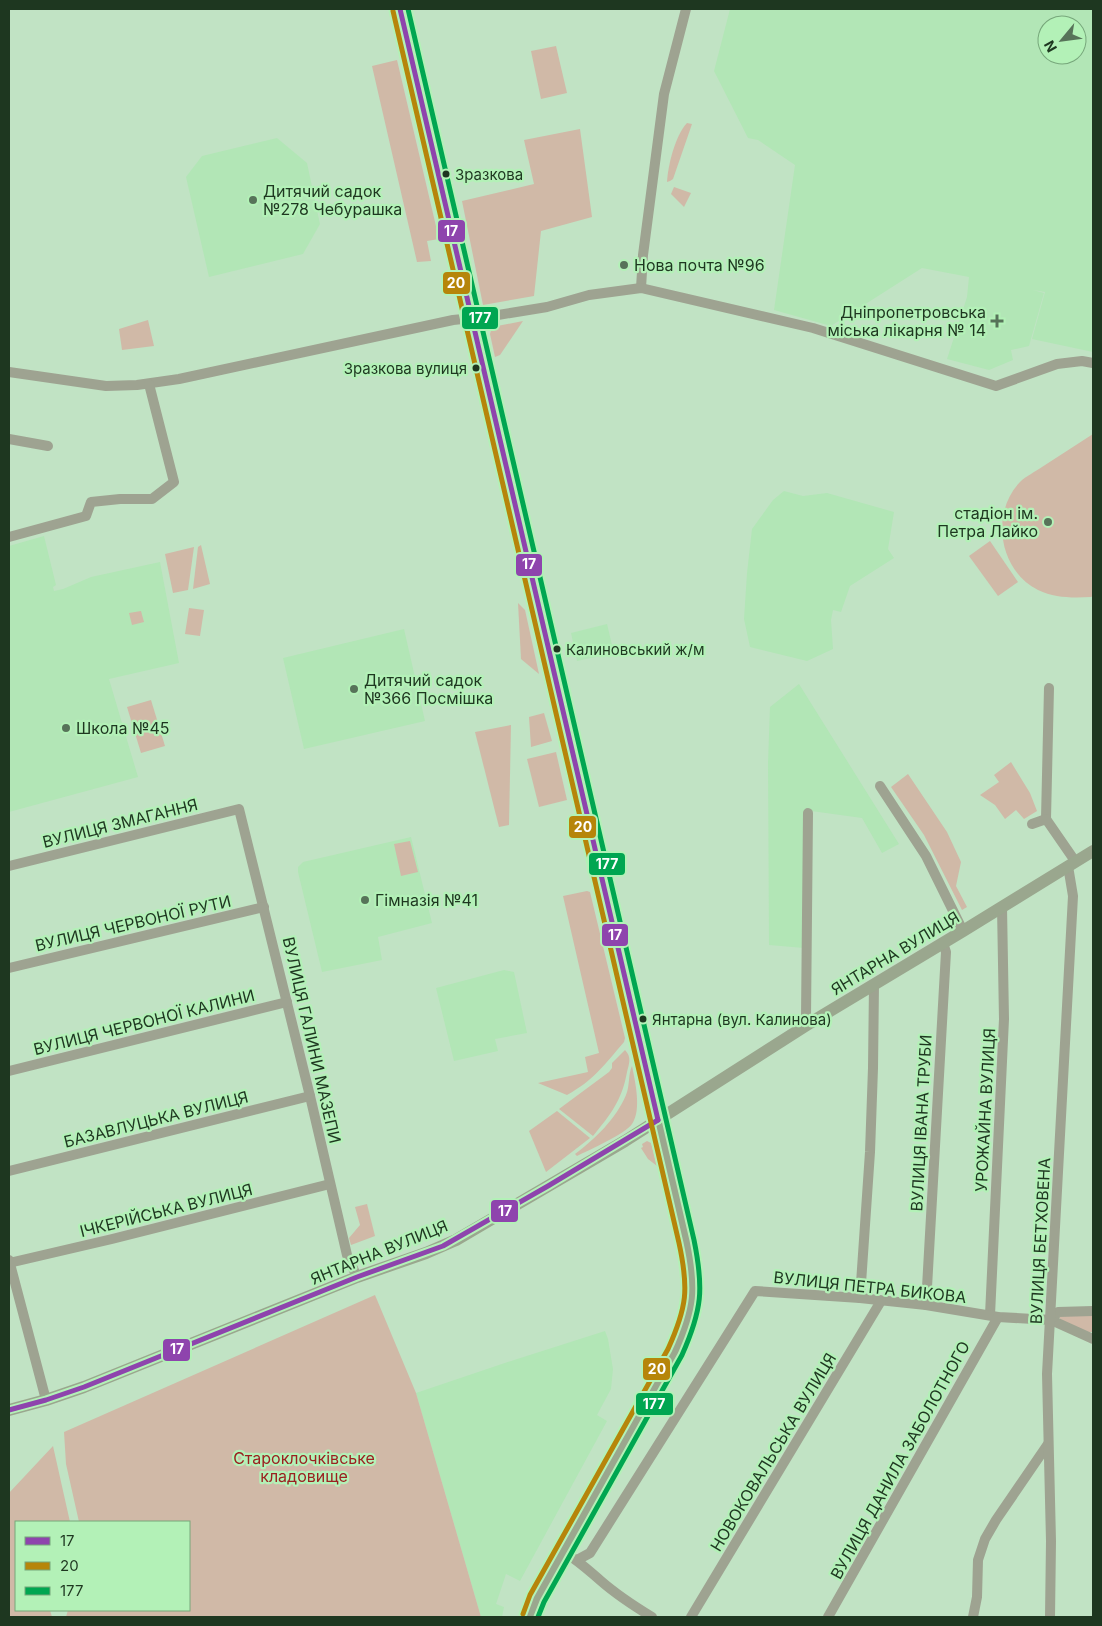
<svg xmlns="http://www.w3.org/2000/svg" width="1102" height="1626" font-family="Inter,sans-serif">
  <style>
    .built { fill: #b2e6b6; fill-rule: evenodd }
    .green { fill: #d0b9a7 }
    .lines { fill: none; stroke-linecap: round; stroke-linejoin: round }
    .minor { stroke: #9ea391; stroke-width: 10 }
    .major { stroke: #9aa78e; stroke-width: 12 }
    .bus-1-casing { stroke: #b3f1b7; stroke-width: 9 }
    .bus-2-casing { stroke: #b3f1b7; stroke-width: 9 }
    .bus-3-casing { stroke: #b3f1b7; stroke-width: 9 }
    .bus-1 { stroke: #8e44ad; stroke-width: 5 }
    .bus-2 { stroke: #b6850a; stroke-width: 5 }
    .bus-3 { stroke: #00a651; stroke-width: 5 }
    .bus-dot { fill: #1e3720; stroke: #b3f1b7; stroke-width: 2 }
    .poi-dot { fill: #577359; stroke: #b3f1b7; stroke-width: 2 }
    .labels { text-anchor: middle; stroke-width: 4.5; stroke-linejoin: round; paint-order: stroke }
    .bus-label { font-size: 15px; fill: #1e3720; stroke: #b3f1b7; text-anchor: start }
    .poi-label { font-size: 16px; fill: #1e3720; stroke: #b3f1b7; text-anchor: start }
    .street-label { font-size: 16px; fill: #1e3720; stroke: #b3f1b7 }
    .park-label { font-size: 16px; fill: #9b2020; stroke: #b3f1b7 }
    .line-badge { stroke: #b3f1b7; stroke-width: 2 }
    .badge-label { font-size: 14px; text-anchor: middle; font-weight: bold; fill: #fff }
  </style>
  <rect width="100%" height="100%" fill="#c1e3c4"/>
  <g class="built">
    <path d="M730,9H1093V352L1032,339L1045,292L1033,290L1044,293L1029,346L1011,350L1013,360L989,370L947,359L967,297L969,277L922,268L831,326L774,310L795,165L758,140L748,138L714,71ZM1047,25H1077V55H1047Z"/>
    <polygon points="277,138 307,163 320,224 303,254 209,277 186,177 202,156"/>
    <polygon points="784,491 803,496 827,493 894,512 888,549 894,558 850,586 841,612 833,610 831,620 833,649 807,661 750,647 744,619 747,573 752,529 773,500"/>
    <polygon points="44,536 56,585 53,587 54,591 63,589 91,577 160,562 179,663 109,679 138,777 9,812 9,546"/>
    <polygon points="607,624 614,653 577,661 571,633"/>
    <polygon points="404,629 425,721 304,749 283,658"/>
    <polygon points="799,684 899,844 882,853 862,818 804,810 804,948 769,945 768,763 770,707"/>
    <polygon points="411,837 432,923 378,937 382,960 322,972 298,872 298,867 303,862"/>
    <polygon points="504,970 514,972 527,1033 495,1039 498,1051 454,1061 436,988"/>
    <polygon points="605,1331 608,1339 613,1369 611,1389 597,1415 607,1421 520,1581 506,1574 496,1604 504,1607 502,1617 481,1617 416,1393 511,1361"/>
  </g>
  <g class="green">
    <polygon points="556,46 567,93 541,99 531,51"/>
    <polygon points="397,60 439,239 427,241 431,261 417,262 372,66"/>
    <path d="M687,123L692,124L673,179L670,181L667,182C668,165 675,136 687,123Z"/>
    <polygon points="580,129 592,217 541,231 534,296 483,305 462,201 534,184 524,140"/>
    <polygon points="674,187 691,193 684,207 671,194"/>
    <polygon points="148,320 154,346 122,350 119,329"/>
    <polygon points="523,321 500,355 495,357 490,334 492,327"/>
    <path d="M1093,434V596L1091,597C1072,598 1055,598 1038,590C999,571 990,513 1020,482C1026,476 1035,472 1042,467C1059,456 1076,445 1093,434Z"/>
    <polygon points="990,541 1018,582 998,596 969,556"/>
    <polygon points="201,545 210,584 193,589 198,547"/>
    <polygon points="194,547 188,590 173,593 165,554"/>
    <polygon points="518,603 525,610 539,674 521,659"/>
    <polygon points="189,608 204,610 200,636 185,634"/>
    <polygon points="141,611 144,622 132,625 129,613"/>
    <polygon points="151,700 165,746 141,753 127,707"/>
    <polygon points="544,713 552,741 531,747 529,717"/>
    <polygon points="511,725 509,825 499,827 475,732"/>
    <polygon points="556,752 567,800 539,807 527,759"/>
    <polygon points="1011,762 1030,793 1037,811 1024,819 1016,810 1005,819 995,805 980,795 999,782 994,775"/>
    <polygon points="908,774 947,832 961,862 956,886 967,907 962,910 924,835 891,787"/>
    <polygon points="410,841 418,872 401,876 394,844"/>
    <path d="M587,891L590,892L625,1038L624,1042C604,1065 594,1080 567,1095L538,1083L588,1072L585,1057L599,1053L563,896Z"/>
    <path d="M625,1050C632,1057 629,1064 627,1072C622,1100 611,1114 593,1136L559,1109L609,1072L612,1068V1063Z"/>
    <path d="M632,1066C635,1081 642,1110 632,1124C625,1134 589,1150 577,1156L575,1154C595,1139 616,1119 626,1095C630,1086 628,1074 632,1066Z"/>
    <polygon points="557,1111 590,1138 546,1172 529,1131"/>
    <polygon points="647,1141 651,1143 657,1166 648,1159 641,1148 643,1147 642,1144"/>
    <polygon points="367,1204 375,1236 351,1245 349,1238 360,1225 355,1207"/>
    <polygon points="375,1295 416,1393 481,1617 66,1617 68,1610 189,1610 189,1522 79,1522 66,1464 64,1432"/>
    <polygon points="1059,1315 1093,1315 1093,1332 1088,1332 1060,1320"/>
    <polygon points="53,1446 70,1522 16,1522 16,1610 50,1610 52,1617 9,1617 9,1493"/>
  </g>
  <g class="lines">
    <g class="minor">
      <polyline points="641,288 643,255 664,94 686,9"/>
      <polyline points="9,372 106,386 137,385 179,379 453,320 492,316 547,307 589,295 641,288 813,328 996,386 1057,364 1082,361 1093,363"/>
      <polyline points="9,439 48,446"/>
      <polyline points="9,537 86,516 91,502 120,499 152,499 174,482 149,384"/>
      <polyline points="880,786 926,856 963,931"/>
      <polyline points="808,813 806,1017 810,1023"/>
      <polyline points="1046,819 1049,688"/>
      <polyline points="1032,824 1046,819 1075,861"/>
      <polyline points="9,866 239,809 310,1096 347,1255 357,1277"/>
      <polyline points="9,968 264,907"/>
      <polyline points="9,1071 287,1002"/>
      <polyline points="9,1171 310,1096"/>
      <polyline points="9,1260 46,1400"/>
      <polyline points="9,1263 112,1239 330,1184"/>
      <polyline points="860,1298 870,1152 873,1068 874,984"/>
      <polyline points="926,1305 946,952 943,943"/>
      <polyline points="990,1315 1004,1019 1002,907"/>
      <polyline points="1051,1320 1093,1339"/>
      <path d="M564,1552C580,1562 587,1569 601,1581C617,1595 634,1606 652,1617"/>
      <polyline points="577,1560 590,1553 755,1291 860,1298 926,1305 998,1317 1051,1320 1058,1312 1093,1311"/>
      <polyline points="691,1617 881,1301"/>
      <polyline points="828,1617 998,1317"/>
      <polyline points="973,1617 977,1597 978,1560 985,1539 996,1520 1048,1444"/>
      <polyline points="1050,1617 1051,1541 1047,1374 1073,896 1068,866"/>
    </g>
    <g class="major">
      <path d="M400,9L677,1202C685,1237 698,1273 691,1309C688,1324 681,1338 675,1352L537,1599L530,1617"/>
      <polyline points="9,1410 46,1400 84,1387 357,1277 426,1253 456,1240 625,1141 810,1023 963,931 1093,851"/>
    </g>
    <defs>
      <g id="bus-1">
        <polyline points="400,9 658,1120"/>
        <polyline points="9,1410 46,1400 84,1387 357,1277 443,1246 548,1186 658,1120"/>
      </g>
      <path id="bus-2" d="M393,11L679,1243C689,1289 687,1307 668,1349L530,1595L523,1614"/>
      <path id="bus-3" d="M408,9L694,1240C704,1289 702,1310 682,1355L544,1602L538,1617"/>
    </defs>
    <use href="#bus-1" class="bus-1-casing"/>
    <use href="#bus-2" class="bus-2-casing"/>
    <use href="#bus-3" class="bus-3-casing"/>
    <use href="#bus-1" class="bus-1"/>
    <use href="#bus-2" class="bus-2"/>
    <use href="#bus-3" class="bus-3"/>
  </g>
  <g class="bus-dot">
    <circle cx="446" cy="174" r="4.5"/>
    <circle cx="476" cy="368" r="4.5"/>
    <circle cx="557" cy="649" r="4.5"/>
    <circle cx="643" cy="1019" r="4.5"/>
  </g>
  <g class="poi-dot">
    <circle cx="253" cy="200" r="5"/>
    <circle cx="624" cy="265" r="5"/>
    <path d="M994.5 313.5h5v5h5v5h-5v5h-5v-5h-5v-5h5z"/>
    <circle cx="1048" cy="522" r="5"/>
    <circle cx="354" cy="689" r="5"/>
    <circle cx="66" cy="728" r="5"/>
    <circle cx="365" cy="900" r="5"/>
  </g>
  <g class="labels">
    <g class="bus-label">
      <text x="455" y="180">Зразкова</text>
      <text x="467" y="374" text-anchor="end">Зразкова вулиця</text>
      <text x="566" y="655">Калиновський ж/м</text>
      <text x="652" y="1025">Янтарна (вул. Калинова)</text>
    </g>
    <g class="poi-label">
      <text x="263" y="197">Дитячий садок<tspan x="263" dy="18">№278 Чебурашка</tspan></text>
      <text x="634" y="271">Нова почта №96</text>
      <text x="986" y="318" text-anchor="end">Дніпропетровська<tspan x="986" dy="18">міська лікарня № 14</tspan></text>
      <text x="1038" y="519" text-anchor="end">стадіон ім.<tspan x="1038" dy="18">Петра Лайко</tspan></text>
      <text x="364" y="686">Дитячий садок<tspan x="364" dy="18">№366 Посмішка</tspan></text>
      <text x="76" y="734">Школа №45</text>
      <text x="375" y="906">Гімназія №41</text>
    </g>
    <g class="street-label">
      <text transform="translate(120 823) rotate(-14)" y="6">ВУЛИЦЯ ЗМАГАННЯ</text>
      <text transform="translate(133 923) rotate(-13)" y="6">ВУЛИЦЯ ЧЕРВОНОЇ РУТИ</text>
      <text transform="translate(895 953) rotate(-31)" y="6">ЯНТАРНА ВУЛИЦЯ</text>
      <text transform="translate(144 1022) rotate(-14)" y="6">ВУЛИЦЯ ЧЕРВОНОЇ КАЛИНИ</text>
      <text transform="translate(312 1040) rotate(77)" y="6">ВУЛИЦЯ ГАЛИНИ МАЗЕПИ</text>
      <text transform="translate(985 1110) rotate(-87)" y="6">УРОЖАЙНА ВУЛИЦЯ</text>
      <text transform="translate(156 1119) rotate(-14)" y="6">БАЗАВЛУЦЬКА ВУЛИЦЯ</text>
      <text transform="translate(921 1123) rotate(-87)" y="6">ВУЛИЦЯ ІВАНА ТРУБИ</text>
      <text transform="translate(166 1210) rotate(-14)" y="6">ІЧКЕРІЙСЬКА ВУЛИЦЯ</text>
      <text transform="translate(1040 1241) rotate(-87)" y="6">ВУЛИЦЯ БЕТХОВЕНА</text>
      <text transform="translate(379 1252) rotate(-22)" y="6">ЯНТАРНА ВУЛИЦЯ</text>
      <text transform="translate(870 1287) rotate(6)" y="6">ВУЛИЦЯ ПЕТРА БИКОВА</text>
      <text transform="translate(773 1452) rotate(-59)" y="6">НОВОКОВАЛЬСЬКА ВУЛИЦЯ</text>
      <text transform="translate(900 1460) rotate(-61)" y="6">ВУЛИЦЯ ДАНИЛА ЗАБОЛОТНОГО</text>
    </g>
    <g class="park-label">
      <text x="304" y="1464">Староклочківське<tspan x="304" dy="18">кладовище</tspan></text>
    </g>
  </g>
  <g class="line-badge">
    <rect x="437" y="219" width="29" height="24" rx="5" fill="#8e44ad"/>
    <rect x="442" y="271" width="29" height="24" rx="5" fill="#b6850a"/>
    <rect x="461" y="306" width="38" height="24" rx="5" fill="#00a651"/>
    <rect x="515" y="553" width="28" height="24" rx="5" fill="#8e44ad"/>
    <rect x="568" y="815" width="29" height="24" rx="5" fill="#b6850a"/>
    <rect x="588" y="852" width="38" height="24" rx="5" fill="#00a651"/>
    <rect x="601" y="923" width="28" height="24" rx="5" fill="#8e44ad"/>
    <rect x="490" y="1199" width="29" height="24" rx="5" fill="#8e44ad"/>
    <rect x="162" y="1338" width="29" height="24" rx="5" fill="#8e44ad"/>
    <rect x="642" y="1357" width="29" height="24" rx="5" fill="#b6850a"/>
    <rect x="635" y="1392" width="39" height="24" rx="5" fill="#00a651"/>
  </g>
  <g class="badge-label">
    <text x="451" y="236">17</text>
    <text x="456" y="288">20</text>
    <text x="480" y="323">177</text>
    <text x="529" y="569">17</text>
    <text x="583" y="832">20</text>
    <text x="607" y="869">177</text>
    <text x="615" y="940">17</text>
    <text x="505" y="1216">17</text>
    <text x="177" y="1354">17</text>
    <text x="657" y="1374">20</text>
    <text x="654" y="1409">177</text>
  </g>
  <rect width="1102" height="1626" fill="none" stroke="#1e3720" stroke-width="20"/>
  <rect x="15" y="1521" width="175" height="90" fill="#b3f1b7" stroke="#77a77b"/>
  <rect x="25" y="1537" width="25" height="8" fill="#8e44ad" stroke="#77a77b"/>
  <text x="60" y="1546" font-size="15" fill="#1e3720">17</text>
  <rect x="25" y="1562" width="25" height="8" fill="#b6850a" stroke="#77a77b"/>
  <text x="60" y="1571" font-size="15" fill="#1e3720">20</text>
  <rect x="25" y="1587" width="25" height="8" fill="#00a651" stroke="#77a77b"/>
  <text x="60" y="1596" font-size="15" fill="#1e3720">177</text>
  <g transform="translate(1062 40) rotate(241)"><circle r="24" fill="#b3f1b7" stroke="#77a77b"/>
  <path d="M0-4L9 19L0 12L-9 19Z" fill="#577359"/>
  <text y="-8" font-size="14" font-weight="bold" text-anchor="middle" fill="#1e3720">N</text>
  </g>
</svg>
